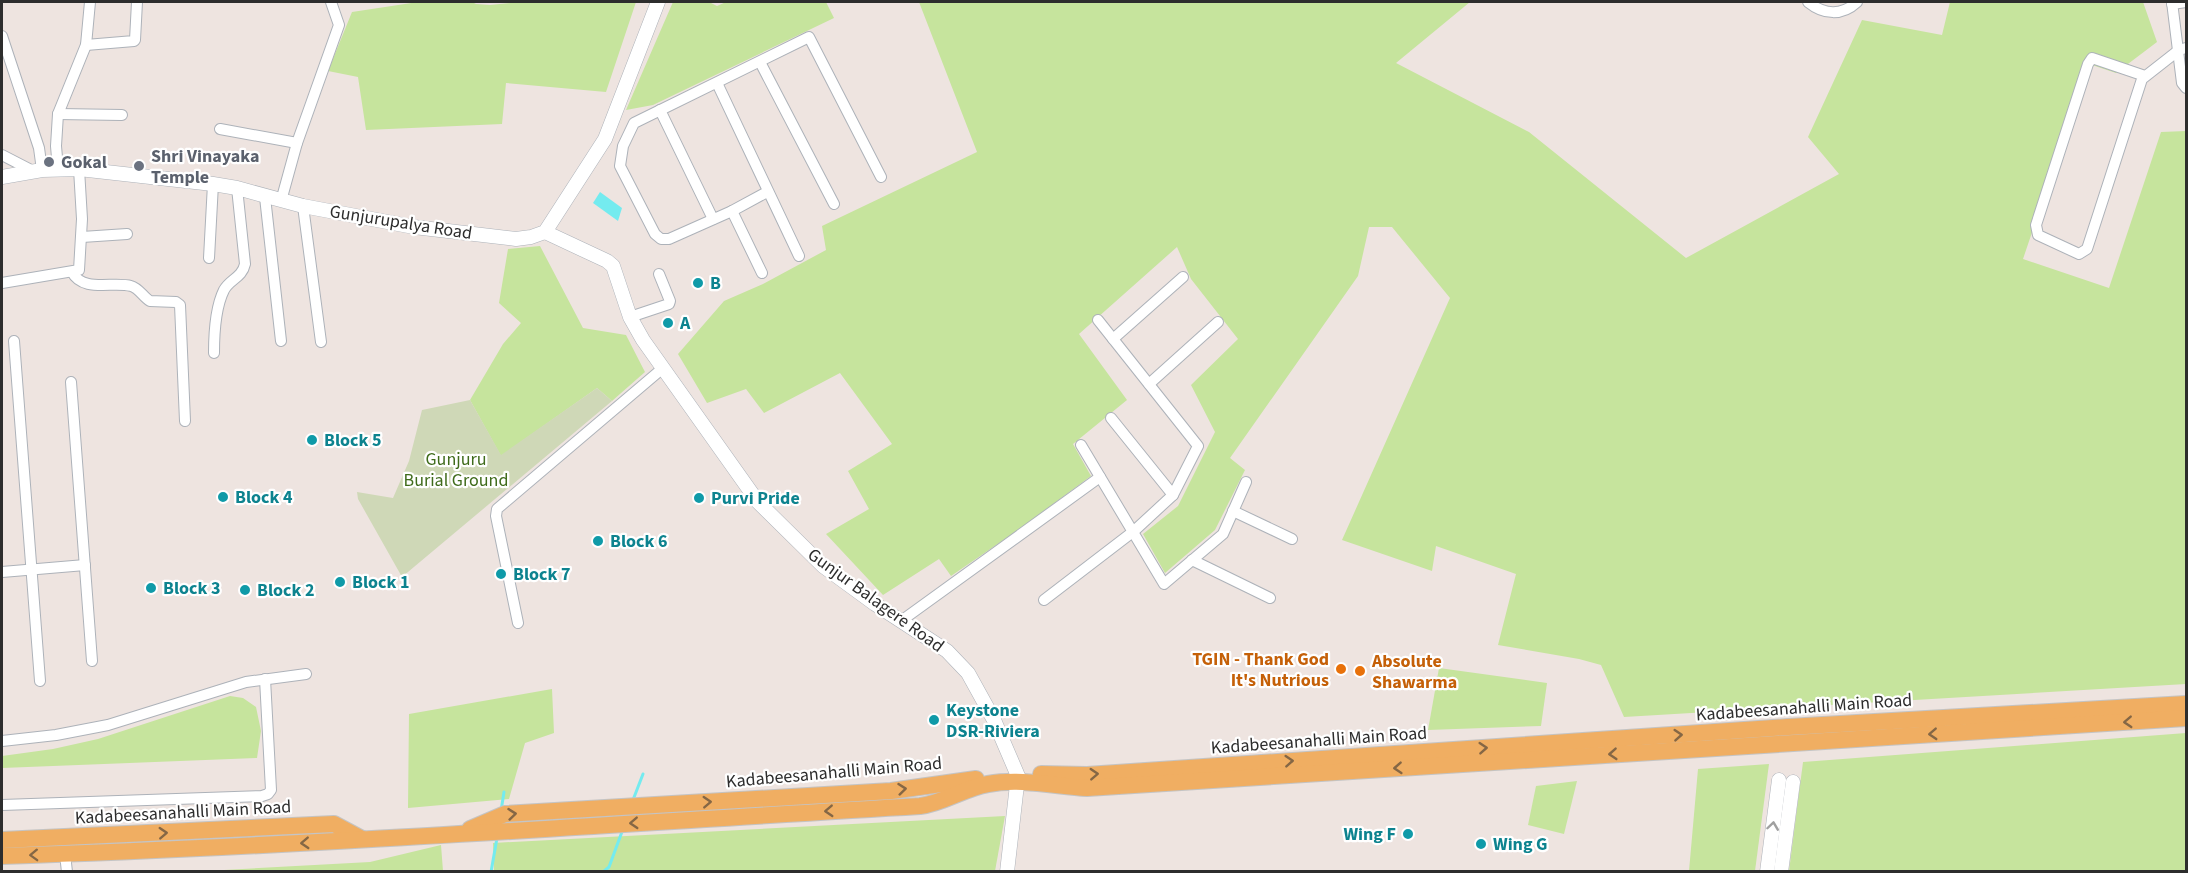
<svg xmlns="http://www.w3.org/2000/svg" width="2188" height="873" font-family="'Source Sans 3',sans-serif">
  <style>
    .green { fill: #c6e49d }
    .cemetery { fill: #cfd8b7 }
    .water { fill: #74ebef }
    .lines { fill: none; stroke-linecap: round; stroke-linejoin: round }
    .stream { stroke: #74ebef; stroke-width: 3 }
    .street-casing { stroke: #adb2b9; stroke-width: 12 }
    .secondary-casing { stroke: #adb2b9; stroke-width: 15 }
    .primary-casing { stroke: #c4c4c4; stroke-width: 18 }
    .street { stroke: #fff; stroke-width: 10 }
    .secondary { stroke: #fff; stroke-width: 14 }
    .primary { stroke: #f0ae62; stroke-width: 16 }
    .oneway { stroke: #856745 }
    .oneway2 { stroke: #a0a0a0 }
    .worship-dot { fill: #6b7280; stroke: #fff; stroke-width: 2 }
    .culture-dot { fill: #0f9aa8; stroke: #fff; stroke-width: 2 }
    .food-dot { fill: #e8710a; stroke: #fff; stroke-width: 2 }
    .labels { text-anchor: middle; stroke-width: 4.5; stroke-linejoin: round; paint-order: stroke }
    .worship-label { font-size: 18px; font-weight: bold; fill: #5b616d; stroke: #fff; text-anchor: start }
    .street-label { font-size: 18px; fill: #2d2d2d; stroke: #fff }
    .culture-label { font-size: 18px; font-weight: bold; fill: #0d838f; stroke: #fff; text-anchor: start }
    .park-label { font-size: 18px; fill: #3f6b1b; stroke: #fff }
    .food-label { font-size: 18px; font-weight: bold; fill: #c56008; stroke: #fff; text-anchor: end }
  </style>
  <rect width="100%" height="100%" fill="#eee4e0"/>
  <g class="green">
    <polygon points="418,2 472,2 476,4 490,5 519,2 636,2 606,92 506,83 502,124 366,130 358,77 328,71 352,12"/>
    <polygon points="673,2 709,2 717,6 726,2 826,2 834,18 653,105 626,110"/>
    <polygon points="919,2 1470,2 1396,63 1529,132 1686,258 1839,174 1808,137 1862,20 1942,35 1950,2 2143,2 2157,42 2116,73 2089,64 2023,259 2109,288 2161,132 2186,131 2186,684 1624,717 1601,665 1579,659 1498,645 1516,574 1436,546 1432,571 1342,540 1450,298 1392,227 1369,227 1358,276 1230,458 1245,470 1215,530 1165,573 1143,534 1178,506 1215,432 1191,385 1238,339 1191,279 1177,247 1079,334 1127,400 1073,444 1091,476 1018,530 951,576 939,559 883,595 826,534 869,509 848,471 892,444 840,373 764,413 746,389 707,403 678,354 724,301 763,284 826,250 822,226 977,152"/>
    <polygon points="540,246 583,328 626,335 645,372 612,401 597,388 501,456 470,400 503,344 521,323 499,303 508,249"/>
    <polygon points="1439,668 1547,683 1541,726 1428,730"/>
    <polygon points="552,689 554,733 525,743 509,799 408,808 409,714"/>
    <polygon points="230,696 243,698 256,707 261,731 257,758 2,768 2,756 53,749 98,739"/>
    <polygon points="2186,733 2186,871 1789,871 1803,762"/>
    <polygon points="1769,764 1755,871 1689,871 1698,769"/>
    <polygon points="1577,781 1564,834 1528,825 1536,786"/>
    <polygon points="1005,816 995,871 494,871 493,843"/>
    <polygon points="441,845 443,871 206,871 370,862"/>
  </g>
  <polygon class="cemetery" points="597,388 612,401 402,577 358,499 357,492 393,498 409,461 422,410 470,400 501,455"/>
  <polygon class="water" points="600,192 622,208 618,221 593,203"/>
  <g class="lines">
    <g class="stream">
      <polyline points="633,800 643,774"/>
      <polyline points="501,811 504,792"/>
      <polyline points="491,872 497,838"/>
      <polyline points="603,872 609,867 623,829"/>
    </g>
    <defs>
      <g id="street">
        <path d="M1808,2C1824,15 1842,16 1857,2"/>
        <polyline points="2172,2 2182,83 2186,88"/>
        <polyline points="2172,4 2186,2"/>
        <polyline points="2,36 39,148 42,170"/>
        <polyline points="86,45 134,41 135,40 137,2"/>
        <polyline points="760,62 834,204"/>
        <polyline points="2145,76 2092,58 2088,64 2036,225 2038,235 2079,254 2087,249 2142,79 2179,50 2186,48"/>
        <polyline points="717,83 799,256"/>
        <polyline points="660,110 713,219"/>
        <polyline points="58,114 122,115"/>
        <polyline points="220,129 297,143"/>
        <polyline points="2,155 33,171"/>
        <polyline points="58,169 56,146 58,114 86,45 90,2"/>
        <polyline points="767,192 732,211 669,239 661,239 655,234 620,166 623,146 634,123 809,37 881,177"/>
        <polyline points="265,197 281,341"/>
        <polyline points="281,201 297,143 339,25 331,2"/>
        <polyline points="303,206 321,342"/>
        <polyline points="732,211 762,273"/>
        <polyline points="82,237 127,234"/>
        <polyline points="209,258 213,184"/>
        <path d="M72,272C83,293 113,281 131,286C139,288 143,297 150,301L176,302L180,305L185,421"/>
        <polyline points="2,283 79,270 82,219 79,169"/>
        <polyline points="630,317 669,304 670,301 659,274"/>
        <polyline points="1113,339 1183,277"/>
        <polyline points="14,341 40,681"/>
        <path d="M214,353C214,333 215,308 224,290C230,279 242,278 245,264L237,188"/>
        <polyline points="71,382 92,661"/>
        <polyline points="1149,384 1218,322"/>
        <polyline points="1111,418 1173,495"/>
        <polyline points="1081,445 1164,584 1223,534 1246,482"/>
        <polyline points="1233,511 1292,539"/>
        <polyline points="1192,560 1270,598"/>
        <polyline points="2,572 85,565"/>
        <polyline points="1044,600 1134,531 1173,495 1198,446 1098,320"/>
        <polyline points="901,621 1100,477"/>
        <polyline points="518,623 496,516 497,509 663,368"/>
        <polyline points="2,741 56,735 108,725 246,682 306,674"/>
        <polyline points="2,805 262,796 268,794 271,790 265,679"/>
        <polyline points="65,854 67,872"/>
      </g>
      <g id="secondary">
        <polyline points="2,177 42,170 79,169 213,184 237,188 303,206 414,227 516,239 531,237 545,232 605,139 658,2"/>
        <polyline points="545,232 607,261 613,266 630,317 643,340 758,502 823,566 875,604 947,651 968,673 994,720 1018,776 1007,872"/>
        <polyline points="1767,872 1779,780"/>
        <polyline points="1781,872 1793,782"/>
      </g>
      <g id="primary">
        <polyline points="1041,774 1087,775 1788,727 2186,704"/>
        <polyline points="470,829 505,814 891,791 976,779"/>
        <polyline points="2,840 334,824 362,839"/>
        <path d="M2,856C308,846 614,824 920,806C944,803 964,788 988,784C1020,778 1055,786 1087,788L2186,718"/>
      </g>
    </defs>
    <use href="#street" class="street-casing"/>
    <use href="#secondary" class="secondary-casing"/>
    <use href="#primary" class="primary-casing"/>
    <use href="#street" class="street"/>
    <use href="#secondary" class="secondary"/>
    <use href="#primary" class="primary"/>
  </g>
  <defs><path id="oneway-chevron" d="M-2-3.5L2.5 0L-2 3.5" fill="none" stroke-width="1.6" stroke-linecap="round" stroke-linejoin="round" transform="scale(1.5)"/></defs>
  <g class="oneway">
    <use href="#oneway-chevron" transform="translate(2128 722) rotate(177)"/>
    <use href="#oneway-chevron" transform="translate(1933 734) rotate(177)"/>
    <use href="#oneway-chevron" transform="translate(1678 735) rotate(-4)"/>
    <use href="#oneway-chevron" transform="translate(1483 748) rotate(-4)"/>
    <use href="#oneway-chevron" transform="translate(1613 754) rotate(176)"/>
    <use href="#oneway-chevron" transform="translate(1289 761) rotate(-4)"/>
    <use href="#oneway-chevron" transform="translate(1398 768) rotate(176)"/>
    <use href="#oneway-chevron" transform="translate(1094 774) rotate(-3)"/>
    <use href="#oneway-chevron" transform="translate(902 789) rotate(-6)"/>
    <use href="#oneway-chevron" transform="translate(707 802) rotate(-3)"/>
    <use href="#oneway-chevron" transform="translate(829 811) rotate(177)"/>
    <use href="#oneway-chevron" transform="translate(512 814) rotate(-6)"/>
    <use href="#oneway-chevron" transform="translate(634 823) rotate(177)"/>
    <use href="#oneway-chevron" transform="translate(163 833) rotate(-3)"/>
    <use href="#oneway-chevron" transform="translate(305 843) rotate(177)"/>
    <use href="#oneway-chevron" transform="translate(34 855) rotate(178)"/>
  </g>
  <use class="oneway2" href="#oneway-chevron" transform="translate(1773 826) rotate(-82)"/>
  <g class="worship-dot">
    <circle cx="49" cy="162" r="6"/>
    <circle cx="139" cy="166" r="6"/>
  </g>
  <g class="culture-dot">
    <circle cx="698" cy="283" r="6"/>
    <circle cx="668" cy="323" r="6"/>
    <circle cx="312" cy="440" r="6"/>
    <circle cx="223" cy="497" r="6"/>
    <circle cx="699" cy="498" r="6"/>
    <circle cx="598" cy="541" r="6"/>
    <circle cx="501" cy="574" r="6"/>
    <circle cx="340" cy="582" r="6"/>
    <circle cx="151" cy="588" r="6"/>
    <circle cx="245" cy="590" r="6"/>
    <circle cx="934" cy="720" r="6"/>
    <circle cx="1408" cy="834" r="6"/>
    <circle cx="1481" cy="844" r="6"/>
  </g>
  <g class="food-dot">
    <circle cx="1341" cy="669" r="6"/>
    <circle cx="1360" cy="671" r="6"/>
  </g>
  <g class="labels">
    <g class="worship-label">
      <text x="151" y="162">Shri Vinayaka<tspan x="151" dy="21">Temple</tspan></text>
      <text x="61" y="168">Gokal</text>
    </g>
    <g class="street-label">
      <text transform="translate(401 222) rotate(9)" y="6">Gunjurupalya Road</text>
      <text transform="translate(876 600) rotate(36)" y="6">Gunjur Balagere Road</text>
      <text transform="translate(1804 707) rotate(-4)" y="6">Kadabeesanahalli Main Road</text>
      <text transform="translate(1319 740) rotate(-4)" y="6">Kadabeesanahalli Main Road</text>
      <text transform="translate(834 772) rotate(-5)" y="6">Kadabeesanahalli Main Road</text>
      <text transform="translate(183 812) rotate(-3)" y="6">Kadabeesanahalli Main Road</text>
    </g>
    <g class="culture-label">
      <text x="710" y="289">B</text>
      <text x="680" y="329">A</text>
      <text x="324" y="446">Block 5</text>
      <text x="235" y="503">Block 4</text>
      <text x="711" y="504">Purvi Pride</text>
      <text x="610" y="547">Block 6</text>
      <text x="513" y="580">Block 7</text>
      <text x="352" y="588">Block 1</text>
      <text x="163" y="594">Block 3</text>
      <text x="257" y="596">Block 2</text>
      <text x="946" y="716">Keystone<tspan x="946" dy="21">DSR-Riviera</tspan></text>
      <text x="1396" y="840" text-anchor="end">Wing F</text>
      <text x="1493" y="850">Wing G</text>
    </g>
    <g class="park-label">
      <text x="456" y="465">Gunjuru<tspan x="456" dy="21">Burial Ground</tspan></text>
    </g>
    <g class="food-label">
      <text x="1329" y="665">TGIN - Thank God<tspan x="1329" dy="21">It's Nutrious</tspan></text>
      <text x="1372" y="667" text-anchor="start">Absolute<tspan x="1372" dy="21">Shawarma</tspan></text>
    </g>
  </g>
  <rect width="2188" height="873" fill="none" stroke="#2d2d2d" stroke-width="6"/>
</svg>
